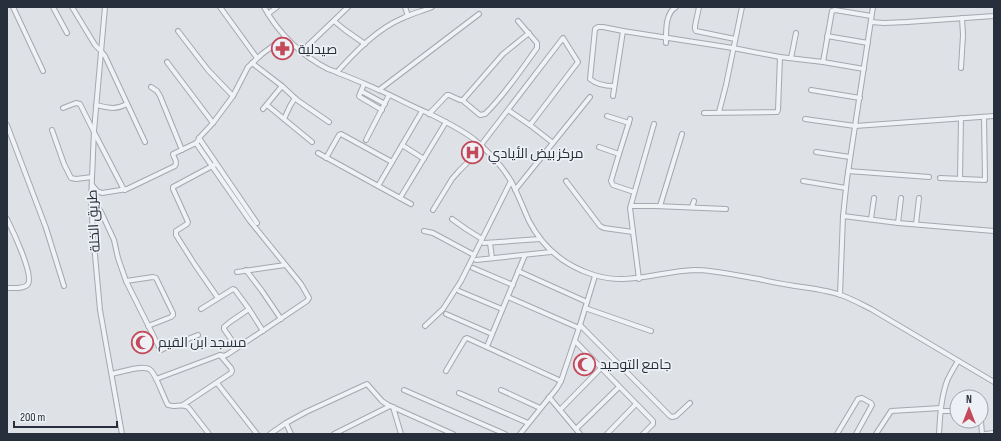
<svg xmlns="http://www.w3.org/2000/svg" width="1001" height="441" font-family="'Sofia Sans Condensed',Cairo,sans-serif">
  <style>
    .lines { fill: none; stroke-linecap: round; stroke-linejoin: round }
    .minor-casing { stroke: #a4a8b0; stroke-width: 6 }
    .minor { stroke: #f0f2f5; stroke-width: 4 }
    .labels { text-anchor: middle; stroke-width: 3.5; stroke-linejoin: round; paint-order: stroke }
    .poi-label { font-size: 14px; fill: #282f3c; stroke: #edf0f4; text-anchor: start }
    .street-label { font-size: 14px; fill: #282f3c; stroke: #edf0f4 }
  </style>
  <rect width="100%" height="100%" fill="#dee1e6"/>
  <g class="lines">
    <defs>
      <g id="minor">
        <polyline points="13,7 43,71"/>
        <polyline points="53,7 54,9 67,33"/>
        <polyline points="72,7 95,45 100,50 105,56 145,142"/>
        <polyline points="105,7 94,131 91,201 93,233 100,310 122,434"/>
        <polyline points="220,7 257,58"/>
        <path d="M264,7C279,34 301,55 328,69C331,70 335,71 338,73C352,78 365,84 379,90C395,97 411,106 428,113C444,121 461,129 475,140C489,152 502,166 511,181C518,194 523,208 529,221C543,248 565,266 594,275C629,286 660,271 695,270C715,270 739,276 759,279C771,282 783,284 795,286C810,288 826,290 841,295C852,299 861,304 871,309L994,382"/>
        <polyline points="405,7 408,16"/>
        <polyline points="699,7 695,26 695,29 696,31 735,39"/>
        <polyline points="268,14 277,7"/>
        <polyline points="334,21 345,30 365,44"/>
        <polyline points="871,22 884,23 907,22 994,16"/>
        <polyline points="178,31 208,70 233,96"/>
        <polyline points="827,36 868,43"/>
        <path d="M666,43C666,32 665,13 676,7"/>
        <polyline points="301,52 348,7"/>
        <polyline points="791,58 796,33"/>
        <polyline points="167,62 213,123"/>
        <polyline points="823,62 832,11 835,10 871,16"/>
        <polyline points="252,63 282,86 297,100 329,122"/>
        <polyline points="961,68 963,35 962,18"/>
        <path d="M337,72C356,51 377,29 403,18C413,13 423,11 432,7"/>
        <polyline points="364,84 359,96 360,97 382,110"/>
        <path d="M614,86C606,86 596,84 590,79L595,29L598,27H603L623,31L733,48L780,57L823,62L864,69"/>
        <polyline points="151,87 157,91 160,96 182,150"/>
        <polyline points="379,90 479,14"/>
        <polyline points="811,90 860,98"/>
        <polyline points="361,91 385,104"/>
        <polyline points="613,96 623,31"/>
        <path d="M462,100L480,115L485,114C504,96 521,70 537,48V43L518,21"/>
        <path d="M96,105C109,108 115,110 127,104"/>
        <polyline points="267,105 312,142"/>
        <polyline points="63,108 76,103 80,104 94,132"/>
        <polyline points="263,109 282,86"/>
        <polyline points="719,112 726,85 742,7"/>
        <polyline points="704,113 777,112 778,110 780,57"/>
        <polyline points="429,114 447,95 449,95 460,100 463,100 503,54 529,33"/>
        <polyline points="607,116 629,123"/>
        <polyline points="284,119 290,106 295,98"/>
        <polyline points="630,119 619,154 611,181 613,185 634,192"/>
        <polyline points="805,119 855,126 994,116"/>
        <polyline points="7,125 46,228 64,286"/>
        <polyline points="530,125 553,143"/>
        <polyline points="52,130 64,164 71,178 76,179 92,177"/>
        <polyline points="95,134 123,188 125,190"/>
        <polyline points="199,138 257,223"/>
        <polyline points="366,140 389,95"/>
        <polyline points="402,145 424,159"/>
        <polyline points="481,145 563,38 578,62 530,125 508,110"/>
        <polyline points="599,147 619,154"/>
        <polyline points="816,152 850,157"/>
        <polyline points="318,153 411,204"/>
        <polyline points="326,158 339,135 341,134 392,162"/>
        <polyline points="216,164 173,187 173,189 188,222 187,224 176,231 176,235 195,265 218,298"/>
        <polyline points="848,171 929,177"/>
        <polyline points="940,178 985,180 984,117"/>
        <polyline points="960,179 961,118"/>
        <polyline points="566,181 600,226 604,228 633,232"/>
        <polyline points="803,181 846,188"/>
        <path d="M92,185L97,191L102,193L127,189L175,166C178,161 174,159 173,154L196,143L198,141L199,138L213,123L233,96L248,67L262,54L285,37"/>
        <polyline points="378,186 422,111"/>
        <polyline points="515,190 590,97"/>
        <polyline points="400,198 446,122"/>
        <polyline points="91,201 98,207 102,214 114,240 118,258 126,281 160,349 161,350 163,349 198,335"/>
        <polyline points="631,206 655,206 726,209"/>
        <polyline points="660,206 682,134"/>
        <polyline points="692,207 694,201"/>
        <polyline points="433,210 452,179 459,171 483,147"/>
        <polyline points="843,216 898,223 994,231"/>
        <path d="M7,219C12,229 34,275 28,284C25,289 13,288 7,288"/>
        <polyline points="452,219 466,229 482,239"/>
        <polyline points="871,219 874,198"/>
        <polyline points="898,223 901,198"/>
        <polyline points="916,224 919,198"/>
        <polyline points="424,231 433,233 474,255"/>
        <polyline points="484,243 540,239"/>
        <polyline points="490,243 492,258"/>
        <polyline points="476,260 551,252"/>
        <polyline points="473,268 513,285"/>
        <polyline points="246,270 262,291 281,319"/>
        <polyline points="518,271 587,302"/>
        <polyline points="237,272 285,265"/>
        <polyline points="639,279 630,208 654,124"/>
        <polyline points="126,281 153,277 156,278 173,313 173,315 171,317 148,326"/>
        <polyline points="459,291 502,309"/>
        <polyline points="840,295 843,216 847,179 873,7"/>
        <polyline points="508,297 579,328"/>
        <polyline points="585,308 651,331"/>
        <polyline points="201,309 233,289 235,290 249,309"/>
        <polyline points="446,314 492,334"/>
        <polyline points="580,325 670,416 672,417 676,416 690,403"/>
        <polyline points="425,326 443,309 461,281 511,181"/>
        <polyline points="575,341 653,421 653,424 643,434"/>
        <polyline points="488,344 525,255"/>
        <polyline points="237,348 224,329 224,327 230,322 249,309 263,331"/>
        <polyline points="446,371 465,339 467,338 561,381"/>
        <path d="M112,374C121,372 141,365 149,369C155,371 164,399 168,405C176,408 179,403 188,407L209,434"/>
        <polyline points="156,379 220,355 224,356 228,354 307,301 309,298 301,284 250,221 196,143"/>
        <polyline points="217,383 257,434"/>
        <polyline points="404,390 505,434"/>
        <polyline points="501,390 540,408"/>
        <polyline points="459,393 528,423"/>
        <polyline points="549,397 580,434"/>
        <polyline points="183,405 231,373 232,371 231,368 220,355"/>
        <polyline points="393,407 401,434"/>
        <polyline points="560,410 601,368"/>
        <polyline points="941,411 957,411"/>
        <polyline points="981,421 982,434"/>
        <polyline points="286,423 291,434"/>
        <polyline points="576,429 619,387"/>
        <polyline points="270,434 286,423 306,412 367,384 382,401 388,405 453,434"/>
        <polyline points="334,434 390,406"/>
        <polyline points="520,434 557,388 561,381 580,325 595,276"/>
        <polyline points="607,434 636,404"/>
        <polyline points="837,434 858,399 862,398 871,403 872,405 856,434"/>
        <polyline points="876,434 891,411 941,408"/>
        <path d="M939,434C940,416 941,398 947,381C950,374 954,368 958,361"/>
        <polyline points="985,434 994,433"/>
      </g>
    </defs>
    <use href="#minor" class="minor-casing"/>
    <use href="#minor" class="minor"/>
  </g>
  <defs>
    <symbol id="pharmacy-ring" viewBox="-11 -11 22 22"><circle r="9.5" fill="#edf0f4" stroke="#c44a5b" stroke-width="1.5"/><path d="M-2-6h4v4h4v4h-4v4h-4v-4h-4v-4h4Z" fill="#c44a5b"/></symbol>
    <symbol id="hospital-ring" viewBox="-11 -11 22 22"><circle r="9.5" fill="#edf0f4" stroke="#c44a5b" stroke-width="1.5"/><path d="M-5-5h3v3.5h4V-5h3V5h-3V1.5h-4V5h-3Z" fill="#c44a5b"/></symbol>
    <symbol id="mosque-ring" viewBox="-11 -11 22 22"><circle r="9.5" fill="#edf0f4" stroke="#c44a5b" stroke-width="1.5"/><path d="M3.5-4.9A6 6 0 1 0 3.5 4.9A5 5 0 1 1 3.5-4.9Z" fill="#c44a5b"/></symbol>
  </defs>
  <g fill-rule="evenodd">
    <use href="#pharmacy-ring" x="270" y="36" width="25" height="25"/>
    <use href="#hospital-ring" x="460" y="140" width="25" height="25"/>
    <use href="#mosque-ring" x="130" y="330" width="25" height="25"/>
    <use href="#mosque-ring" x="572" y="352" width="25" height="25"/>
  </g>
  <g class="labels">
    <g class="poi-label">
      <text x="298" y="54">صيدلية</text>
      <text x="488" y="158">مركز بيض الأيادي</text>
      <text x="158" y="347">مسجد ابن القيم</text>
      <text x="600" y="369">جامع التوحيد</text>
    </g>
    <g class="street-label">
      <text transform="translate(93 221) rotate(-93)" y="5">طريق الخلة</text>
    </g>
  </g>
  <rect width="1001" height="441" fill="none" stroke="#282f3c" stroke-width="16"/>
  <g transform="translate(969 409)"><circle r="19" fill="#edf0f4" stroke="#9ea3aa"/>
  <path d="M0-3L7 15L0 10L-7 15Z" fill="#c44a5b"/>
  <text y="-6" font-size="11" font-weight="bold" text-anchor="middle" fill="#282f3c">N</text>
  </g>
  <path d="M14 421v6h103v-6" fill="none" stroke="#282f3c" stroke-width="2"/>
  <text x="20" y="421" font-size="12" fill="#282f3c" stroke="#edf0f4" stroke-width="3" paint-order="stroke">200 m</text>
</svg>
